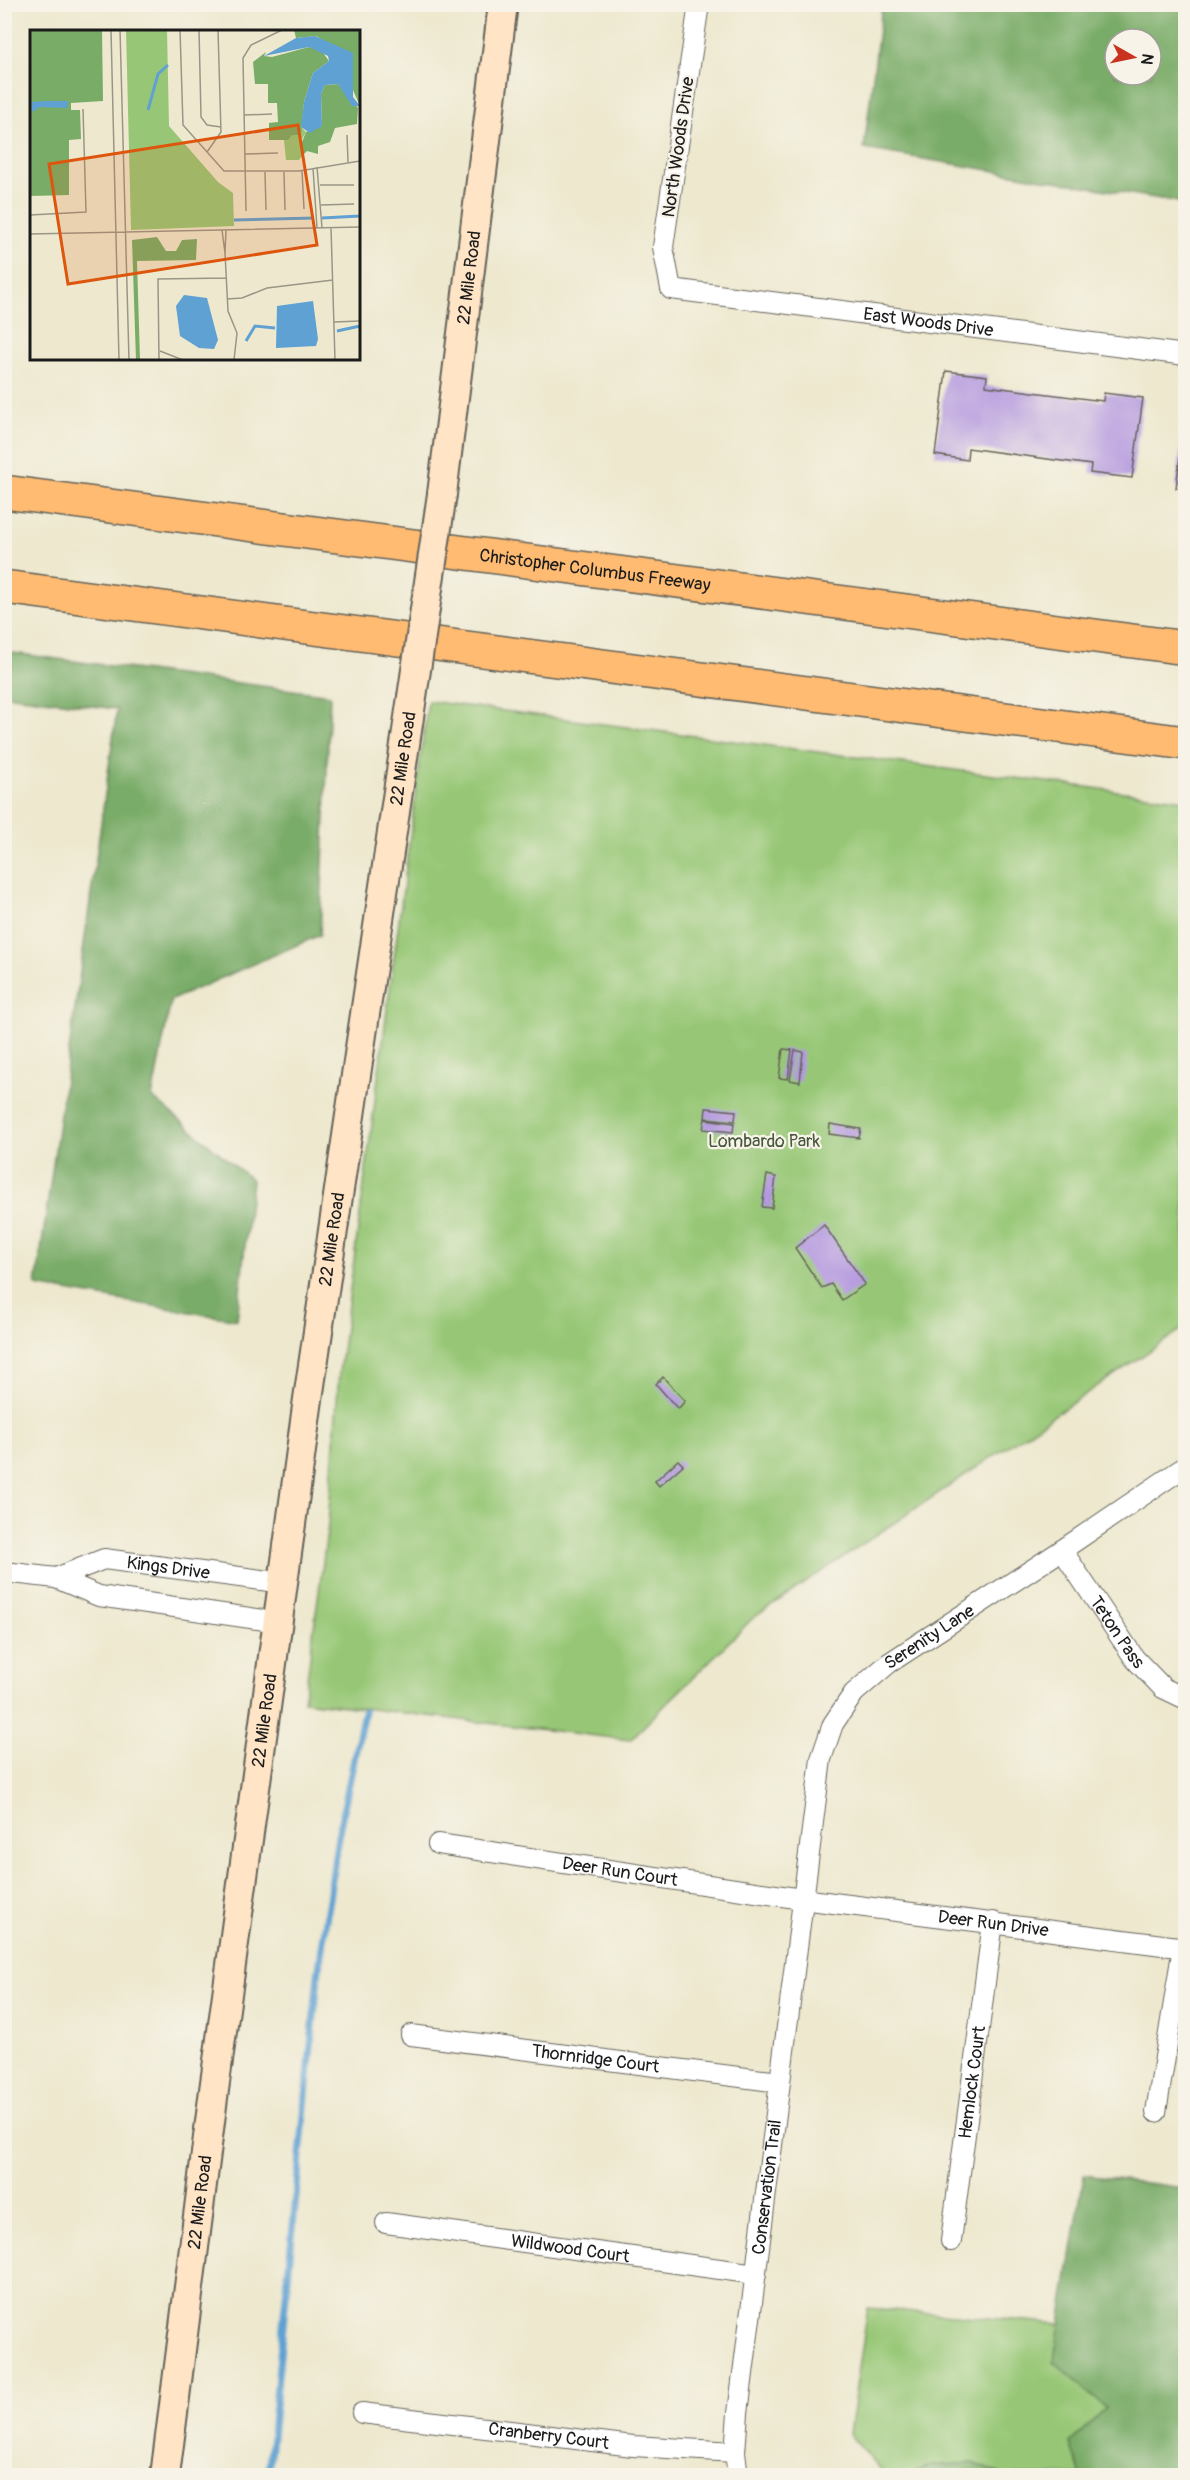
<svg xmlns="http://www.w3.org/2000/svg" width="1190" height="2480" font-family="Pangolin,sans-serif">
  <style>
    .green { fill: #97c776; stroke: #5a7249; stroke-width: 1.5 }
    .forest { fill: #79ac67; stroke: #4a6442; stroke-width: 1.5; fill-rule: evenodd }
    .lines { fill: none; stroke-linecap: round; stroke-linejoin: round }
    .stream { stroke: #5ea1d2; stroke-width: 7 }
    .building { fill: #b397df }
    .street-casing { stroke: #65635a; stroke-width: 22 }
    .secondary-casing { stroke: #65635a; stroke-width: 32 }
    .highway-casing { stroke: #65635a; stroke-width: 36 }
    .street { stroke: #fff; stroke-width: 20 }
    .secondary { stroke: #ffe4c6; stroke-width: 28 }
    .highway { stroke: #ffbb71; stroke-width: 33 }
    .secondary-bridge-casing { stroke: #65635a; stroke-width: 32; stroke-linecap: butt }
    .secondary-bridge { stroke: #ffe4c6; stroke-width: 28 }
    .labels { text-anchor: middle; stroke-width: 4.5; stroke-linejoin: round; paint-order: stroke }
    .street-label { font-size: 18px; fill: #1c1c1c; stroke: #f7f3e8 }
    .park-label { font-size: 18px; fill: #47583c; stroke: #f7f3e8 }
    .inset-river { fill: none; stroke: #5ea1d2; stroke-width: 3 }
    .inset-road { fill: none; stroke: #999687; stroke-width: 1.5 }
    .view { fill: #de560d; fill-opacity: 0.15; stroke: #de560d; stroke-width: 3 }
    .inset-edge { fill: none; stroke: #1c1c1c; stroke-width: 3 }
  </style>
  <rect width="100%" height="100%" fill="#f7f3e8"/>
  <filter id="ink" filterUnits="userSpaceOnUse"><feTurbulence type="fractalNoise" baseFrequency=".0167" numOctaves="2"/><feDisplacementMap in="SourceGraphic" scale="12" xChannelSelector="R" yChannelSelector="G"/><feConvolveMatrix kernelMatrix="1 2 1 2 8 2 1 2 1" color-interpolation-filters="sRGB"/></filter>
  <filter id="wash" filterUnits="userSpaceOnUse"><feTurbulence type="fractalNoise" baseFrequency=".008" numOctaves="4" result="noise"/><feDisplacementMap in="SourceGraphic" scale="24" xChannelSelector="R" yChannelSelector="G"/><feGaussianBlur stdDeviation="1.35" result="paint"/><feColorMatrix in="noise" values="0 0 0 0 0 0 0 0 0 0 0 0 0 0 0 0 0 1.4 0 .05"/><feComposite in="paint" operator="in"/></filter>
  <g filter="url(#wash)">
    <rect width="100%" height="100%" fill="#ede8ce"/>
    <g class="green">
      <polygon points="428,701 1185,800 1185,1327 753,1618 630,1740 304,1701 328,1525 339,1373"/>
      <polygon points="868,2308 1061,2324 1054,2361 1106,2408 1070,2443 1081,2475 1003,2475 973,2463 932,2466 911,2475 885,2475 849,2434"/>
    </g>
    <g class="forest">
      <path d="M882,5H1185V203L864,149ZM1115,39H1151V75H1115Z"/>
      <polygon points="5,652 330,695 320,935 171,1000 152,1097 252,1180 237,1320 36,1286 117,709 5,695"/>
      <polygon points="1084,2175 1185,2188 1185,2475 1081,2475 1070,2443 1106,2408 1054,2361"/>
      <polygon points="973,2463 1003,2475 911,2475 932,2466"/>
    </g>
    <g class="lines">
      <polyline class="stream" points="268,2476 318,1976 338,1836 364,1712"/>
    </g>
    <g id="blocks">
      <g class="building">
        <polygon points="946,371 987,376 986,386 1103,401 1104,393 1143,398 1132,478 1090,473 1091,465 968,448 967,460 935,455"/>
        <polygon points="1184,426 1186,427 1186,489 1176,488"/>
        <polygon points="783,1049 792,1050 788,1079 779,1078"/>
        <polygon points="795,1050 803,1052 800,1082 790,1080"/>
        <polygon points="706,1108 736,1111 735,1121 705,1118"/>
        <polygon points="705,1119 734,1123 733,1132 703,1129"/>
        <polygon points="830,1124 861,1129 859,1138 829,1134"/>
        <polygon points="767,1175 776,1177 772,1208 762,1207"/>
        <polygon points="824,1225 865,1284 842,1300 831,1284 822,1288 795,1248"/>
        <polygon points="663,1377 685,1401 678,1409 656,1384"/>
        <polygon points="678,1460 683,1465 659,1486 655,1481"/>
      </g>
    </g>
  </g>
  <g filter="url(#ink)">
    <use href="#blocks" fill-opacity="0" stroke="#65635a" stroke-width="1.5"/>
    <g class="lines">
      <defs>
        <g id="street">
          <path id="s1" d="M699,4L663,247L671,289L1186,355"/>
          <path id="s2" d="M1062,1550L1135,1659L1163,1688L1186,1699"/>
          <polyline points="4,1572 56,1578"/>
          <path id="s3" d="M278,1622L99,1596L56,1578L104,1559L284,1583"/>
          <path id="s4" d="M438,1844L802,1899L1186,1948"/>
          <path id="s5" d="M411,2035L779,2082"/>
          <polyline points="1156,2112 1183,1947"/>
          <path id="s6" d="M386,2223L756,2274"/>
          <path id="s7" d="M951,2241L993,1922"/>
          <path id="s8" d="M362,2413L633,2446L735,2452"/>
          <path id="s9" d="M738,2476L735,2452L738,2413L821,1759L833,1724L854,1693L889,1663L1062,1550L1186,1466"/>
        </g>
        <g id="secondary">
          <path id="s10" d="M442,494L503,4"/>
          <path id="s11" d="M165,2476L214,2090L308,1399L412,697"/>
        </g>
        <g id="highway">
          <path id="s12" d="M4,492L1186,648"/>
          <polyline points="4,587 1186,743"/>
        </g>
      </defs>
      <use href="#street" class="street-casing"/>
      <use href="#secondary" class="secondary-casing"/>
      <use href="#highway" class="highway-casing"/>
      <use href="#street" class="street"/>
      <use href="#secondary" class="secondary"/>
      <use href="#highway" class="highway"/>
      <defs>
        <polyline id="secondary-bridge" points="412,697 442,494"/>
      </defs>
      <use href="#secondary-bridge" class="secondary-bridge-casing"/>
      <use href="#secondary-bridge" class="secondary-bridge"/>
    </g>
  </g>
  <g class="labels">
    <g class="street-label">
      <text transform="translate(678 147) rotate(-82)" y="6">North Woods Drive</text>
      <text dy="6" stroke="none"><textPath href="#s10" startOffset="218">22 Mile Road</textPath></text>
      <text dy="6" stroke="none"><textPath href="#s1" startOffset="548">East Woods Drive</textPath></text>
      <text dy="6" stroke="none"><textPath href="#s12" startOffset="596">Christopher Columbus Freeway</textPath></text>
      <text dy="6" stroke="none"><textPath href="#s11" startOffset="1734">22 Mile Road</textPath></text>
      <text dy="6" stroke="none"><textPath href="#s11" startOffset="1248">22 Mile Road</textPath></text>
      <text dy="6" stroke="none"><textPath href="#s3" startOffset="344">Kings Drive</textPath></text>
      <text dy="6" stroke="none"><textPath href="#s2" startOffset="99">Teton Pass</textPath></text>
      <text dy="6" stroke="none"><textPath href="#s9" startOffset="891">Serenity Lane</textPath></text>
      <text dy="6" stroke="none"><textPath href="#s11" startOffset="762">22 Mile Road</textPath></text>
      <text dy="6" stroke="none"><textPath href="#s4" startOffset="184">Deer Run Court</textPath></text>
      <text dy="6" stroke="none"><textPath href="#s4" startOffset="561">Deer Run Drive</textPath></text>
      <text dy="6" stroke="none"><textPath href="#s5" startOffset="186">Thornridge Court</textPath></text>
      <text dy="6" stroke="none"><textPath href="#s7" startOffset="160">Hemlock Court</textPath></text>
      <text dy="6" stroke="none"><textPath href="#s9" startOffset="291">Conservation Trail</textPath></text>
      <text dy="6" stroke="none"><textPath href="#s11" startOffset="276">22 Mile Road</textPath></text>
      <text dy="6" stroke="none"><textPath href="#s6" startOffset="186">Wildwood Court</textPath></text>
      <text dy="6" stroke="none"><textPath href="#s8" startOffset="188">Cranberry Court</textPath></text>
    </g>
    <g class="park-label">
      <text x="764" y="1147">Lombardo Park</text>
    </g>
  </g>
  <g transform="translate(30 30)">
    <rect width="330" height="330" fill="#ede8ce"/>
    <path d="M96,0H137L139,96L188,152L203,163L204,196L101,200ZM271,97L276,102L272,109L273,125L269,130H256L254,110L262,104L270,105Z" fill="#97c776"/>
    <path d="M0,0H72L73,71L41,73V80H50L51,109L39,110V165L0,166ZM264,0H330V76L304,17L286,6L266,8ZM279,17L291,20L299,31L283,43L274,72L271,105H262L258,110H239V93L248,92L247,73H238V54H225L223,32L236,22L234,26L242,27ZM308,54L328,78L327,94L305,98L300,112L288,116V124L277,121L273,125L270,117L276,102L292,96L291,64L295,55ZM127,207L136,221H146L152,210L167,209L166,230L107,231L110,330H106L102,210Z" fill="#79ac67"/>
    <path d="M285,6L323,23V67L330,76H322L308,54L295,55L291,64L292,96L280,103L271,97L274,72L283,43L299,31L298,26L279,17L234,26L266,8ZM16,71H38V73L37,78L10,77L2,82L1,72ZM154,265L177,268L188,310L184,319L169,318L150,306L146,276ZM283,271L288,309L286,316L246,318L247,276Z" fill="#5ea1d2"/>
    <path class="inset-river" d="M118,80L128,44L138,35M292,188L330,186M204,190L284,188M307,301L330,296M216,311L225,296L245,298"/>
    <path class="inset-road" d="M81,0L89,330M90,0L99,330M150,0L153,95L194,141H269L330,131M169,0L171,87L177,95L191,97M214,85L242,84M317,105L318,132M177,122L191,102L188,0M215,124L248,123M287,137L292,198M283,138L287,198M272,141L274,179M235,142L236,180M254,142L255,180M290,155H324M291,175L324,174M216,181L213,28L221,15L252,0M0,185L56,182L53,79M301,198L305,330M192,200L195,223L196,200M0,204L330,197M195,223L198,281L207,303L204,330M197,269L212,268L237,258L303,250M304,292L330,291M130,321L153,330M129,330L128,249L197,248"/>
    <path class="view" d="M268,95L287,215L38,254L19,134Z"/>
    <rect width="330" height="330" class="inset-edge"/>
  </g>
  <rect width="1190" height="2480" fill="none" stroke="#f7f3e8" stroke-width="24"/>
  <g transform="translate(1133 57) rotate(99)"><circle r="28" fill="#f7f3e8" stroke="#9f9d96" stroke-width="1.5"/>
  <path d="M0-4.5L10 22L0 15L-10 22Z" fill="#c8321e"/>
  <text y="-9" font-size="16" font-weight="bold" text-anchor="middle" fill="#1c1c1c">N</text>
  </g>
</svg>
